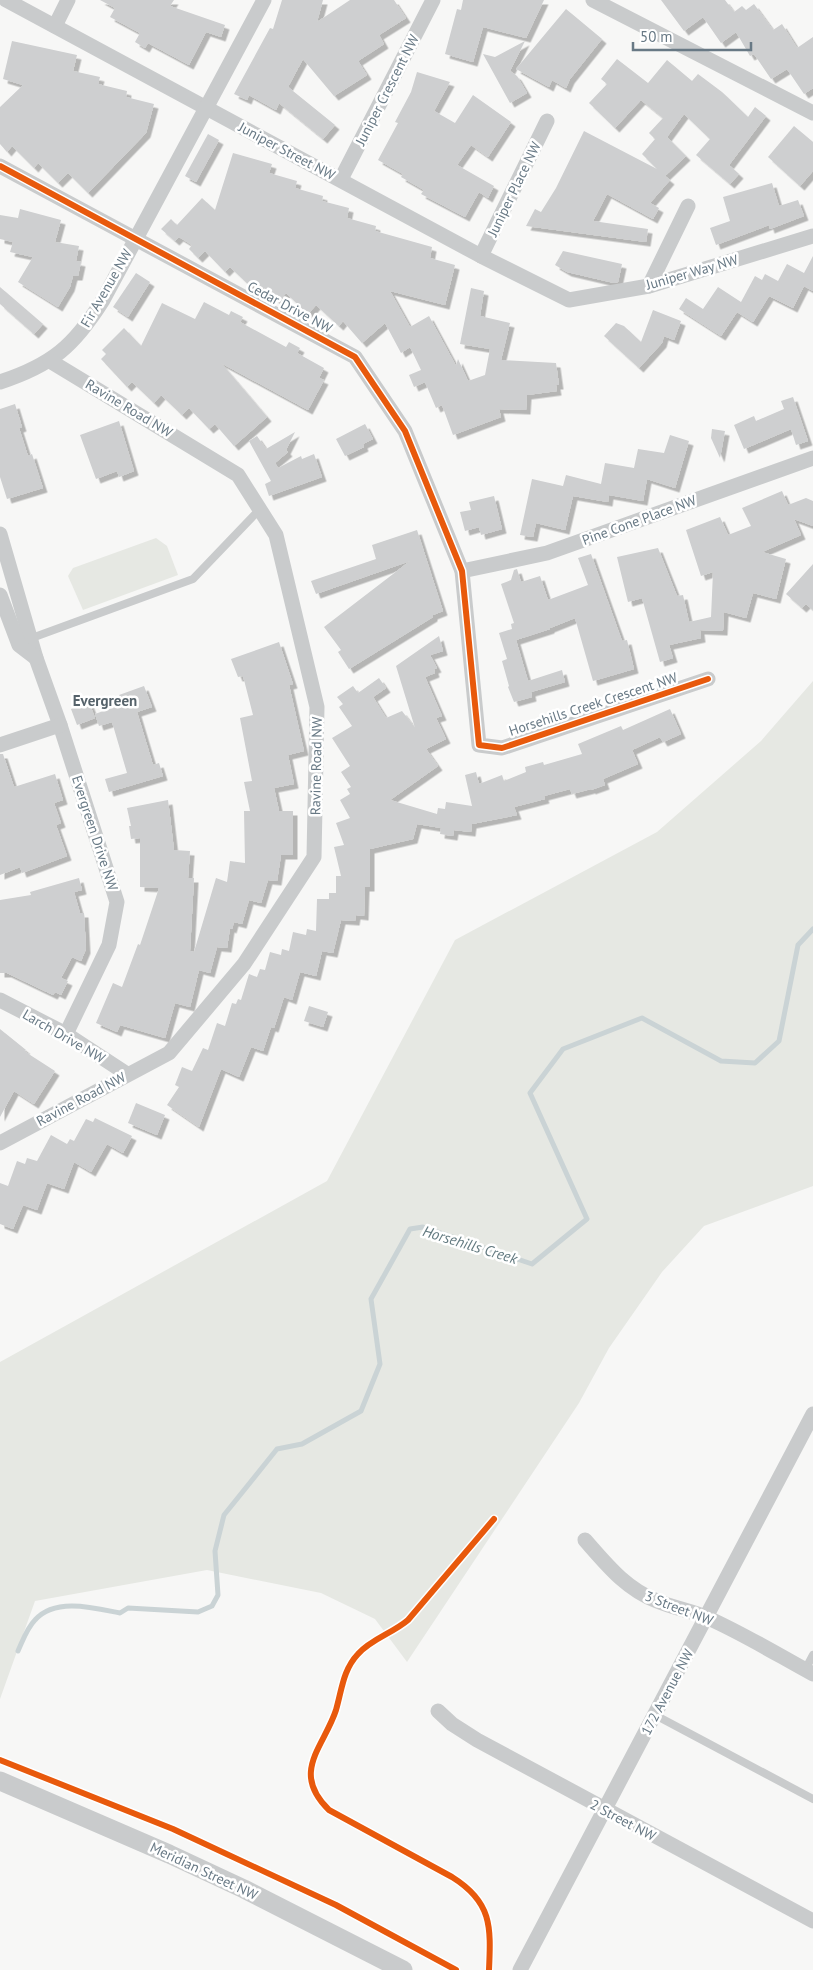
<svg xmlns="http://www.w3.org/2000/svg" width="813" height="1970" font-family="'PT Sans',sans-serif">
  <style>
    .green { fill: #e6e8e3 }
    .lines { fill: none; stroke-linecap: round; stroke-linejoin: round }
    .stream { stroke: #cad3d5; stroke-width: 5 }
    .building { fill: #cecfd0; filter: url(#shadow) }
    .service { stroke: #c9cbcc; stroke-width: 8 }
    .minor { stroke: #c9cbcc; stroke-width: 15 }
    .tertiary { stroke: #c9cbcc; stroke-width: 19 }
    .cycleway-casing { stroke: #fff; stroke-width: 9 }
    .cycleway { stroke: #e8590c; stroke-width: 6 }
    .labels { text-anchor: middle; stroke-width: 5; stroke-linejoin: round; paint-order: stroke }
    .street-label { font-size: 14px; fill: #687985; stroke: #fff }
    .neighbourhood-label { font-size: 15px; font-weight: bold; fill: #55626a; stroke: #fff }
    .water-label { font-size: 15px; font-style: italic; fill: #637a80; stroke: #fff }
  </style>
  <defs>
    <filter id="shadow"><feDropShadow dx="4.5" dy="4.5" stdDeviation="0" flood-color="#0004"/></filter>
  </defs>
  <rect width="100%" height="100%" fill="#f7f7f6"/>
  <g class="green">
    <polygon points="156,538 167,546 178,575 83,610 68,576 73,568"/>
    <polygon points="813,681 813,1186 704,1226 662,1272 609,1348 579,1403 407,1662 375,1619 321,1593 207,1570 35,1601 0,1699 0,1362 327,1181 455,940 657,832 761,741"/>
  </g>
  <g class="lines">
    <path class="stream" d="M18,1651C23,1640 27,1628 35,1620C55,1597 95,1608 120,1613L128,1608L198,1612L212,1606L218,1595L215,1551L224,1515L277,1449L302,1444L361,1411L380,1364L371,1299L410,1229L423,1227L532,1264L587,1219L530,1093L563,1049L642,1018L721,1061L755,1063L779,1041L798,945L813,929"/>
  </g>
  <g class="building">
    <polygon points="100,0 174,0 170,6 225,25 221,37 206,32 189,65 148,43 145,48 135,42 140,33 110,17 115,8"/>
    <polygon points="282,0 323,0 317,22 350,0 394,0 406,18 379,35 384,44 358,61 367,75 334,96 303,59 288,87 335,125 323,139 279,103 276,110 249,95 247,100 234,94 270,28 273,29"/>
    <polygon points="463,0 544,0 526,38 483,27 473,62 445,54 457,9 461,10"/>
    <polygon points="661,0 725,0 734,12 742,6 746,10 754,4 773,30 782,24 797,48 813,37 813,88 804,94 787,69 771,79 754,54 750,56 736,32 721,43 703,17 684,31"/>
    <polygon points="566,9 602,39 570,79 566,88 552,80 549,87 516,69"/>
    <polygon points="12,41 77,55 73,71 100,77 98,84 127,91 126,97 154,104 146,133 88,193 68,173 58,183 38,163 34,168 12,146 7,152 0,144 0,107 23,85 3,79"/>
    <polygon points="525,41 510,71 517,76 527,93 510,103 483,54 495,57"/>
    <polygon points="617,59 648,83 667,60 692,81 698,74 722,92 748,117 755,107 766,116 729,165 739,174 730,184 696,155 710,139 684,114 667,137 686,156 665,176 670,180 650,203 659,208 653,219 607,194 593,221 648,229 646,242 526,226 535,209 541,212 556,188 584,131 657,169 642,154 655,139 649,133 663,118 641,100 615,128 589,103 607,84 601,79"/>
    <polygon points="417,72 450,82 434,111 455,123 473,95 511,122 488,157 471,145 457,165 494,186 488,198 479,192 465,217 421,194 424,190 401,177 403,174 378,160 398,123 395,122 411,92"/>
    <polygon points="794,126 813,142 813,171 800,186 768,157"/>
    <polygon points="208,134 219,140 196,182 185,176"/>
    <polygon points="233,153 272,164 269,173 297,181 295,188 323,196 322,201 349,208 347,218 376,226 375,231 432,247 430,258 455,265 445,305 390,291 410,327 429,316 456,366 458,359 468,381 485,375 490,349 460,344 471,288 484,291 480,316 510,323 501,360 556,363 559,385 556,385 557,391 527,395 526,410 499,409 501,417 453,435 442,405 436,408 425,382 414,387 409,375 421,370 410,347 401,353 385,323 362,343 343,321 339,326 316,305 308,314 286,293 278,302 265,289 255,284 250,286 230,267 225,272 205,251 198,258 189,249 192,245 179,237 175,241 161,229 171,219 177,225 202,198 215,210"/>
    <polygon points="772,183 779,206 798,200 804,216 770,229 769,225 716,245 710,228 730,221 723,197"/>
    <polygon points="20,209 61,220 55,242 79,246 76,261 81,262 78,276 73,276 70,287 58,307 18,282 33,257 10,252 13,242 0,239 0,215 18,218"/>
    <polygon points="563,251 622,264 618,282 614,283 567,272 555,265"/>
    <polygon points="813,256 813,291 804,286 793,308 769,296 753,322 737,312 721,336 679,309 686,298 703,309 718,287 741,302 755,276 762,280 765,274 778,281 787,264 804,273"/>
    <polygon points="136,273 150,282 128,317 113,307"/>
    <polygon points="0,287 43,324 34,334 0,304"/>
    <polygon points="204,302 229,315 231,311 243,317 240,322 286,347 289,342 300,348 297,353 324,368 319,378 324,380 308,410 221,363 267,417 234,446 215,424 209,429 189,408 182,415 161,395 154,403 132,382 127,387 101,359 106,354 102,350 124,328 141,346 162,303 195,319"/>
    <polygon points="653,310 681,321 674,340 664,336 662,343 639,368 604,336 616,323 624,326 641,342"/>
    <polygon points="793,397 808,441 796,445 791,429 744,449 734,425 754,416 756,421 784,409 781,401"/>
    <polygon points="15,404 22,427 19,428 28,456 32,454 43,488 7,499 0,477 0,409"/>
    <polygon points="119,421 134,471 119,477 117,471 96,479 80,435"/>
    <polygon points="365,424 373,439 363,444 364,447 345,456 336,439"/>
    <polygon points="712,429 725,431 720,458 711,438"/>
    <polygon points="295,432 286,450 288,452 275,463 278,468 301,456 302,459 314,454 322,477 269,496 265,484 271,481 249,441 257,436 266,449"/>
    <polygon points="670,435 689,441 675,488 647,479 643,501 609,495 608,502 573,496 565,530 536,523 533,537 520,535 532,479 563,486 566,475 601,484 605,463 634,468 638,449 664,453"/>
    <polygon points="782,491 788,505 806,498 813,501 813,526 794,519 801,535 762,552 786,559 776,599 753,593 746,618 724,612 723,631 700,630 701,638 669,645 673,658 660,662 642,598 628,602 617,557 658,548 677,596 683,595 689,622 711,617 713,572 701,576 686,530 720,517 728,535 751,526 742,508"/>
    <polygon points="494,496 502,529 481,535 479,527 465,531 460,512 471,510 469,502"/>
    <polygon points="417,530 443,611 433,615 433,617 349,669 338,652 341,650 324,627 410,561 316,594 311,581 376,559 372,545"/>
    <polygon points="591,554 622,641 627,640 634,669 593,681 575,618 550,628 550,629 516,640 528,681 562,670 565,682 531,692 532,697 514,702 508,687 509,686 502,661 507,659 499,633 512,629 511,624 514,623 501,584 511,580 514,570 517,569 521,582 540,576 548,600 588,585 578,558"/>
    <polygon points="813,564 813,610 806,604 802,608 786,594"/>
    <polygon points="439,636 443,651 430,655 437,668 434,669 435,673 425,677 442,716 436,718 446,739 426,749 438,766 390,800 437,814 438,808 445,809 446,802 472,806 465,775 476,772 479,784 502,775 504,781 526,772 525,767 543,762 544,765 582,754 578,744 621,726 623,730 670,709 681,734 663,742 660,737 632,750 638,764 603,779 605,785 591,790 591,789 572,794 570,789 544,796 545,799 514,807 517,815 472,824 471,832 454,830 453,836 440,834 441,828 417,824 413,839 370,849 370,887 365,887 364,916 356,915 355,921 341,920 333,953 322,951 316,976 300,972 292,1000 284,997 274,1028 271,1027 263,1051 251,1047 239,1077 221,1069 199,1127 167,1105 179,1087 175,1085 182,1067 192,1071 203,1048 208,1050 217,1023 225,1026 232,1003 236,1004 238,999 241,1000 249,974 257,977 260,969 265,970 270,952 281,955 282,949 289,951 293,932 306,935 307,929 316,931 317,899 329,899 329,893 336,893 336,876 341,876 334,847 344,845 336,823 350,818 340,800 350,794 347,789 351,787 341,772 350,766 332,738 352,726 339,707 343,704 337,697 353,686 358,693 379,678 386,688 373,697 386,718 402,711 415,728 396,666"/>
    <polygon points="279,642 293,684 289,685 304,751 288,755 294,784 274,788 279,811 293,811 293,855 281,855 277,881 268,880 261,903 249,900 242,924 234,922 232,929 230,928 227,948 217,947 210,973 199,970 190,1007 175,1003 165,1038 120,1025 117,1032 96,1023 113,983 122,987 138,944 140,945 159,888 140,887 140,838 131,839 129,826 131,826 127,808 168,800 174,850 190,851 188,878 194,878 190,951 194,952 216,878 227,882 230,861 245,863 244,811 250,811 244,782 252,781 240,718 253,715 243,676 238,677 231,659"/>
    <polygon points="144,686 152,707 137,712 153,765 159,763 163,776 109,792 105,779 127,773 112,722 99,726 95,714 123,704 119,695"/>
    <polygon points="89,702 95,718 77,725 71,709"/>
    <polygon points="0,754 3,754 14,787 55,774 63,800 54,803 61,823 56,825 67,856 22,873 20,867 0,875"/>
    <polygon points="79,878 82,890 74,892 80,913 84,913 86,949 81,961 72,957 61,978 68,981 61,995 55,992 53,995 7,973 0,973 0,900 31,895 30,892"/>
    <polygon points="309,1006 328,1012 323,1027 304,1021"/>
    <polygon points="0,1029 26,1050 24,1051 55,1071 34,1104 14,1091 0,1117"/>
    <polygon points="136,1103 165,1115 157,1135 128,1123"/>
    <polygon points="95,1118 132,1136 123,1153 107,1144 91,1172 74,1162 64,1189 47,1183 37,1210 23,1205 13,1229 0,1224 0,1183 8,1186 17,1161 25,1164 27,1158 37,1161 51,1135 67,1144 70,1139 74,1141 86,1119 93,1122"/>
  </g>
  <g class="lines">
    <g class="service">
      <polyline points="29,639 193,579 260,509"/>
      <polyline points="805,1670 813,1655"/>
      <polyline points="655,1715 813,1799"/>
    </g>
    <g class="minor">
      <polyline points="6,0 481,256 569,300 649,286 813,236"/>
      <polyline points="593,0 813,113"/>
      <polyline points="55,26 68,0"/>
      <polyline points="0,166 355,357 405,431 462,571 479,745 502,748 708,679"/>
      <polyline points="341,179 433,0"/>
      <polyline points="481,256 547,121"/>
      <polyline points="649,286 688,206"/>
      <path d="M0,382C52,365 74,346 103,300L264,0"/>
      <polyline points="0,534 36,658 60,725 117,902 109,945 66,1034"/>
      <polyline points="462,571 547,553 813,458"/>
      <polyline points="0,595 19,645 36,658"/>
      <polyline points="0,745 60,725"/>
      <polyline points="0,1000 66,1034 127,1074"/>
      <polyline points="0,1143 169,1053 244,964 314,857 317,707 276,535 238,475 50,361"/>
      <path d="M585,1540C607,1565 626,1589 657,1601C674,1608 692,1611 708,1618C744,1634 778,1655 813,1674"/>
      <polyline points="438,1711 452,1724 477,1740 813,1921"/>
      <polyline points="520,1970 813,1414"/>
    </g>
    <polyline class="tertiary" points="0,1781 169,1854 244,1889 403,1970"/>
    <defs>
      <g id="cycleway">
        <polyline points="0,166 355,357 405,431 462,571 479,745 502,748 708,679"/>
        <polyline points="0,1760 173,1829 336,1905 456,1970"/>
        <path d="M489,1970C491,1926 492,1902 452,1877L329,1810C290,1772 324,1747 336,1710C342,1689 343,1670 358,1654C371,1639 393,1633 408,1620L494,1519"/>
      </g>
    </defs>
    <use href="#cycleway" class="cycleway-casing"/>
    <use href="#cycleway" class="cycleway"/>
  </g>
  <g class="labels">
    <g class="street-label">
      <text transform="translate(387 90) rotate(-63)" y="5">Juniper Crescent NW</text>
      <text transform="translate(287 151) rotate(28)" y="5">Juniper Street NW</text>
      <text transform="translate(514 189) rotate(-64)" y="5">Juniper Place NW</text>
      <text transform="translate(692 272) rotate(-16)" y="5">Juniper Way NW</text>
      <text transform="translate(106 288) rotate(-60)" y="5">Fir Avenue NW</text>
      <text transform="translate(290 307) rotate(28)" y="5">Cedar Drive NW</text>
      <text transform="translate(129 408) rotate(31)" y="5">Ravine Road NW</text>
      <text transform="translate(639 520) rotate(-20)" y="5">Pine Cone Place NW</text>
      <text transform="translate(593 704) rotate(-18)" y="5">Horsehills Creek Crescent NW</text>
      <text transform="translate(316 766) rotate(-89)" y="5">Ravine Road NW</text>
      <text transform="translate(95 833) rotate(72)" y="5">Evergreen Drive NW</text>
      <text transform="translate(64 1036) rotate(30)" y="5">Larch Drive NW</text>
      <text transform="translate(81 1099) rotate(-28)" y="5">Ravine Road NW</text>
      <text transform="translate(679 1608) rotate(21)" y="5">3 Street NW</text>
      <text transform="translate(667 1692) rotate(-62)" y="5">172 Avenue NW</text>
      <text transform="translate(623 1820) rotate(28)" y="5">2 Street NW</text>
      <text transform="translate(204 1871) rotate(25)" y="5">Meridian Street NW</text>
    </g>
    <g class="neighbourhood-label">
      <text x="105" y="706">Evergreen</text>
    </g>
    <g class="water-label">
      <text transform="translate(470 1245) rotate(17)" y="5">Horsehills Creek</text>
    </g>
  </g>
  <path d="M633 42v8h118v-8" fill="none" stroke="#687985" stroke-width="2.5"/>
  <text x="640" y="42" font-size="15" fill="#687985" stroke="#ffffff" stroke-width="4" paint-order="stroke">50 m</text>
</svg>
